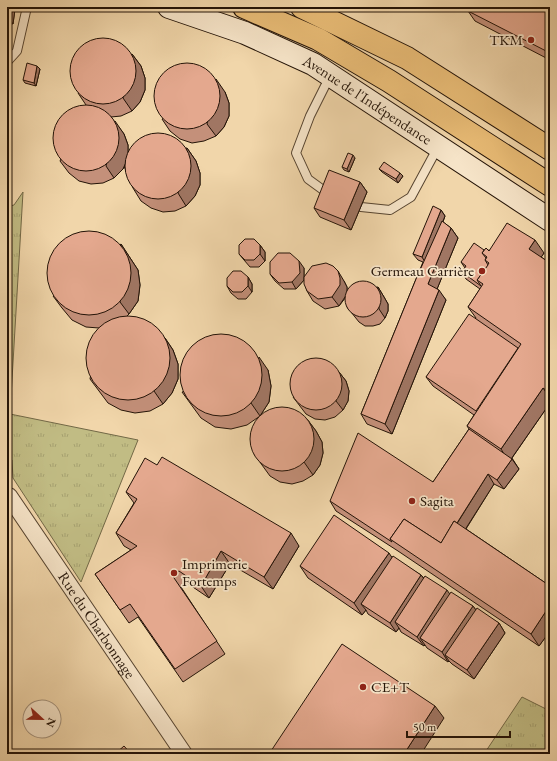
<svg xmlns="http://www.w3.org/2000/svg" width="557" height="761" font-family="'EB Garamond',serif">
  <style>
    .grass { fill: url(#grass-tufts); stroke: #726846 }
    .lines { fill: none; stroke-linecap: round; stroke-linejoin: round }
    .service-casing { stroke: #564430; stroke-width: 10 }
    .minor-casing { stroke: #564430; stroke-width: 18 }
    .secondary-casing { stroke: #231307; stroke-width: 24 }
    .motorway-casing { stroke: #231307; stroke-width: 24 }
    .service { stroke: #f6e4c8; stroke-width: 8 }
    .minor { stroke: #f6e4c8; stroke-width: 16 }
    .secondary { stroke: #f6e4c8; stroke-width: 22 }
    .motorway { stroke: #e8bb75; stroke-width: 22 }
    .wall { fill: #c4907a; stroke: #231307 }
    .shaded-wall { fill: #a07663; stroke: #231307 }
    .building { fill: #e4a88e; stroke: #231307 }
    .poi-dot { fill: #8f2418; stroke: #f6e4c8; stroke-width: 1.5 }
    .labels { text-anchor: middle; stroke-width: 3.5; stroke-linejoin: round; paint-order: stroke }
    .poi-label { font-size: 15px; fill: #231307; stroke: #f6e4c8; text-anchor: start }
    .street-label { font-size: 15px; fill: #231307; stroke: #f6e4c8 }
  </style>
  <defs>
    <pattern id="grass-tufts" width="24" height="20" patternUnits="userSpaceOnUse"><rect width="24" height="20" fill="#c1bc84"/><path d="M3 7l-1-3M5 7V3M7 7l1-3M15 17l-1-3M17 17v-4M19 17l1-3" fill="none" stroke="#a6a170"/></pattern>
  </defs>
  <rect width="100%" height="100%" fill="#f1d6aa"/>
  <filter id="stains"><feTurbulence type="fractalNoise" baseFrequency=".005" numOctaves="4"/><feColorMatrix values="0 0 0 0 .2 0 0 0 0 .09 0 0 0 0 .02 0 0 0 .5 -.17"/></filter>
  <radialGradient id="worn" r=".72"><stop offset=".6" stop-color="#630" stop-opacity="0"/><stop offset="1" stop-color="#630" stop-opacity=".3"/></radialGradient>
  <g class="grass">
    <polygon points="23,192 10,414 138,440 81,582 13,478 12,460 7,460 7,312 9,282 7,282 7,207 14,205"/>
    <polygon points="522,697 550,711 550,754 484,754"/>
  </g>
  <g class="lines">
    <defs>
      <g id="service">
        <polyline points="7,62 17,51 27,7"/>
        <polyline points="330,195 308,179 296,153 310,116 330,76"/>
        <polyline points="361,207 390,210 411,197 438,147"/>
      </g>
      <g id="minor">
        <path id="s1" d="M9,496L184,754"/>
      </g>
      <g id="secondary">
        <path id="s2" d="M169,7L245,33L313,64L550,220"/>
      </g>
      <g id="motorway">
        <polyline points="244,7 318,39 389,81 550,185"/>
        <polyline points="302,7 407,58 550,149"/>
      </g>
    </defs>
    <use href="#service" class="service-casing"/>
    <use href="#minor" class="minor-casing"/>
    <use href="#secondary" class="secondary-casing"/>
    <use href="#motorway" class="motorway-casing"/>
    <use href="#service" class="service"/>
    <use href="#minor" class="minor"/>
    <use href="#secondary" class="secondary"/>
    <use href="#motorway" class="motorway"/>
  </g>
  <g class="wall">
    <polygon points="7,7 13,7 15,9 13,24 7,23"/>
    <polygon points="550,7 550,60 475,21 468,11"/>
    <polygon points="132,54 141,66 145,78 145,90 140,102 132,111 121,116 111,117 124,134 128,145 128,152 187,148 196,161 200,173 200,185 195,196 186,206 175,211 163,212 151,208 141,201 133,188 124,166 123,169 114,178 103,183 91,184 79,181 69,173 60,161 86,105 78,93"/>
    <polygon points="40,69 36,86 25,83 23,80"/>
    <polygon points="225,92 229,103 229,116 224,127 216,136 204,141 192,143 180,139 170,131 162,119"/>
    <polygon points="355,158 349,172 344,170 342,167"/>
    <polygon points="379,169 403,176 398,183 382,172"/>
    <polygon points="360,182 367,192 351,230 320,217 314,208"/>
    <polygon points="441,210 445,216 443,222 451,228 458,238 437,289 446,300 392,434 367,424 361,414 423,262 418,260 413,254"/>
    <polygon points="121,244 138,270 140,285 138,301 129,314 127,316 165,338 173,350 178,364 178,379 172,393 163,404 150,411 135,413 121,410 108,403 90,379 99,328 86,327 72,320 62,308 53,296"/>
    <polygon points="260,245 265,252 265,261 259,267 250,267 244,260 239,254"/>
    <polygon points="484,250 544,253 541,257 550,263 550,403 512,458 519,469 504,489 494,484 466,529 550,586 550,631 539,646 398,551 336,511 330,501 433,482 469,429 467,426 474,415 433,386 426,377 476,318 468,307 480,289 466,279 462,272 465,268 461,262"/>
    <polygon points="304,268 304,277 344,281 347,287 347,291 378,287 384,297 388,304 388,311 385,318 380,324 373,326 365,326 359,322 347,307 346,297 339,306 325,309 313,301 307,291 304,280 296,289 284,289 275,281 270,274"/>
    <polygon points="248,277 252,284 252,292 246,299 238,299 231,293 227,286"/>
    <polygon points="268,370 271,386 269,402 260,416 247,425 231,429 215,427 201,418 182,392"/>
    <polygon points="339,372 346,381 349,391 348,401 343,410 335,417 325,420 315,419 306,414 293,397"/>
    <polygon points="307,419 316,431 322,442 323,453 320,465 313,475 303,481 292,484 280,482 270,476 254,454"/>
    <polygon points="126,492 299,546 273,589 230,564 209,598 187,583 181,587 225,654 183,682 138,617 129,623 95,574 131,550 124,546 116,533 134,503"/>
    <polygon points="392,557 421,575 424,578 450,594 473,606 476,610 499,623 505,633 474,679 452,664 449,661 448,662 427,648 425,645 424,646 401,632 399,628 396,632 368,614 366,610 362,615 308,578 300,566"/>
  </g>
  <g class="shaded-wall">
    <polygon points="7,7 13,7 15,9 13,24 7,15"/>
    <polygon points="132,54 141,66 145,78 145,90 140,102 132,111 123,98"/>
    <polygon points="37,66 40,69 36,86 34,83"/>
    <polygon points="216,79 225,92 229,103 229,116 224,127 216,136 207,124"/>
    <polygon points="115,121 124,134 128,145 128,158 123,169 114,178 106,166"/>
    <polygon points="187,148 196,161 200,173 200,185 195,196 186,206 178,193"/>
    <polygon points="353,155 355,158 349,172 347,169"/>
    <polygon points="400,173 403,176 398,183 396,179"/>
    <polygon points="360,182 367,192 351,230 344,220"/>
    <polygon points="441,210 445,216 426,264 422,257"/>
    <polygon points="451,228 458,238 435,294 428,284"/>
    <polygon points="535,240 544,253 538,262 529,249"/>
    <polygon points="121,244 138,270 140,285 138,301 129,314 120,302"/>
    <polygon points="260,245 265,252 265,261 260,254"/>
    <polygon points="299,261 304,268 304,280 296,289 292,282"/>
    <polygon points="338,271 344,281 347,287 347,294 339,306 332,297"/>
    <polygon points="248,277 252,284 252,292 248,286"/>
    <polygon points="378,287 384,297 388,304 388,311 385,318 379,309"/>
    <polygon points="439,290 446,300 392,434 385,424"/>
    <polygon points="165,338 173,350 178,364 178,379 172,393 163,404 154,391"/>
    <polygon points="259,357 268,370 271,386 269,402 260,416 251,403"/>
    <polygon points="339,372 346,381 349,391 348,401 343,410 336,401"/>
    <polygon points="543,388 550,398 550,403 509,462 501,449"/>
    <polygon points="307,419 316,431 322,442 323,453 320,465 313,475 304,462"/>
    <polygon points="512,459 519,469 504,489 497,480"/>
    <polygon points="488,474 494,484 449,555 443,546"/>
    <polygon points="291,533 299,546 273,589 264,577"/>
    <polygon points="221,551 230,564 209,598 201,586"/>
    <polygon points="389,553 397,565 361,604 366,610 362,615 354,603"/>
    <polygon points="421,575 428,584 395,622 399,628 396,632 390,623"/>
    <polygon points="447,590 454,600 420,638 425,645 424,646 417,637"/>
    <polygon points="550,605 550,631 539,646 531,634"/>
    <polygon points="473,606 480,616 445,655 449,661 448,662 442,652"/>
    <polygon points="499,623 505,633 474,679 467,670"/>
    <polygon points="435,706 444,718 421,754 404,754"/>
  </g>
  <g class="building">
    <polygon points="470,7 550,7 550,53 468,11"/>
    <circle cx="103" cy="71" r="33"/>
    <circle cx="187" cy="96" r="33"/>
    <polygon points="27,63 37,66 34,83 23,80"/>
    <circle cx="86" cy="138" r="33"/>
    <circle cx="158" cy="166" r="33"/>
    <polygon points="348,153 353,155 347,169 342,167"/>
    <polygon points="384,162 400,173 396,179 379,169"/>
    <polygon points="329,170 360,182 344,220 314,208"/>
    <polygon points="433,206 441,210 422,257 413,254"/>
    <polygon points="442,221 451,228 428,284 439,290 385,424 361,414 416,279"/>
    <polygon points="507,223 535,240 529,249 550,263 550,393 543,388 501,449 467,426 521,344 468,307 483,284 477,280 489,263 485,260 487,257 482,253 486,248 489,251"/>
    <circle cx="89" cy="273" r="42"/>
    <polygon points="245,239 254,239 260,245 260,254 254,260 245,260 239,254 239,245"/>
    <polygon points="474,243 484,250 482,253 486,258 485,260 488,265 477,280 481,286 462,272 466,266 461,262"/>
    <polygon points="278,253 290,253 299,261 300,273 292,282 279,283 270,274 270,262"/>
    <polygon points="326,263 333,266 338,271 340,278 340,285 332,297 318,299 307,291 304,284 304,277 312,266"/>
    <polygon points="233,271 241,271 248,277 248,286 242,292 233,292 227,286 227,278"/>
    <circle cx="363" cy="299" r="18"/>
    <polygon points="469,314 518,348 476,411 426,377"/>
    <circle cx="128" cy="358" r="42"/>
    <circle cx="221" cy="375" r="41"/>
    <circle cx="316" cy="384" r="26"/>
    <circle cx="282" cy="439" r="32"/>
    <polygon points="469,429 512,459 497,480 488,474 457,523 454,521 441,543 404,519 390,539 392,542 330,501 358,433 433,482"/>
    <polygon points="162,457 291,533 264,577 221,551 201,586 179,571 172,575 217,641 175,669 130,604 120,610 95,574 137,546 116,533 137,499 126,492 145,458 157,465"/>
    <polygon points="334,515 389,553 354,603 300,566"/>
    <polygon points="404,519 441,543 454,521 550,586 550,605 531,634 390,539"/>
    <polygon points="393,556 421,575 390,623 361,604"/>
    <polygon points="425,576 447,590 417,637 395,622"/>
    <polygon points="451,592 473,606 442,652 420,638"/>
    <polygon points="477,608 499,623 467,670 445,655"/>
    <polygon points="342,644 435,706 404,754 269,754"/>
    <polygon points="124,746 131,754 115,754"/>
  </g>
  <g class="poi-dot">
    <circle cx="531" cy="40" r="4"/>
    <circle cx="482" cy="271" r="4"/>
    <circle cx="412" cy="501" r="4"/>
    <circle cx="174" cy="573" r="4"/>
    <circle cx="363" cy="687" r="4"/>
  </g>
  <g class="labels">
    <g class="poi-label">
      <text x="523" y="45" text-anchor="end">TKM</text>
      <text x="474" y="276" text-anchor="end">Germeau Carrière</text>
      <text x="420" y="506">Sagita</text>
      <text x="182" y="569">Imprimerie<tspan x="182" dy="17">Fortemps</tspan></text>
      <text x="371" y="692">CE+T</text>
    </g>
    <g class="street-label">
      <text dy="5" stroke="none"><textPath href="#s2" startOffset="220">Avenue de l'Indépendance</textPath></text>
      <text dy="5" stroke="none"><textPath href="#s1" startOffset="156">Rue du Charbonnage</textPath></text>
    </g>
  </g>
  <rect width="557" height="761" fill="none" stroke="#f1d6aa" stroke-width="24"/>
  <rect x="8" y="8" width="541" height="745" fill="none" stroke="#231307" stroke-width="2"/>
  <rect x="12" y="12" width="533" height="737" fill="none" stroke="#231307"/>
  <g transform="translate(42 719) rotate(112)"><circle r="19" fill="#f6e4c8" stroke="#a2907b"/>
  <path d="M0-3L7 15L0 10L-7 15Z" fill="#8f2418"/>
  <text y="-6" font-size="11" font-weight="bold" text-anchor="middle" fill="#231307">N</text>
  </g>
  <path d="M407 731v6h103v-6" fill="none" stroke="#231307" stroke-width="2"/>
  <text x="413" y="731" font-size="12" fill="#231307" stroke="#f6e4c8" stroke-width="3" paint-order="stroke">50 m</text>
  <rect width="100%" height="100%" filter="url(#stains)"/>
  <rect width="100%" height="100%" fill="url(#worn)"/>
</svg>
